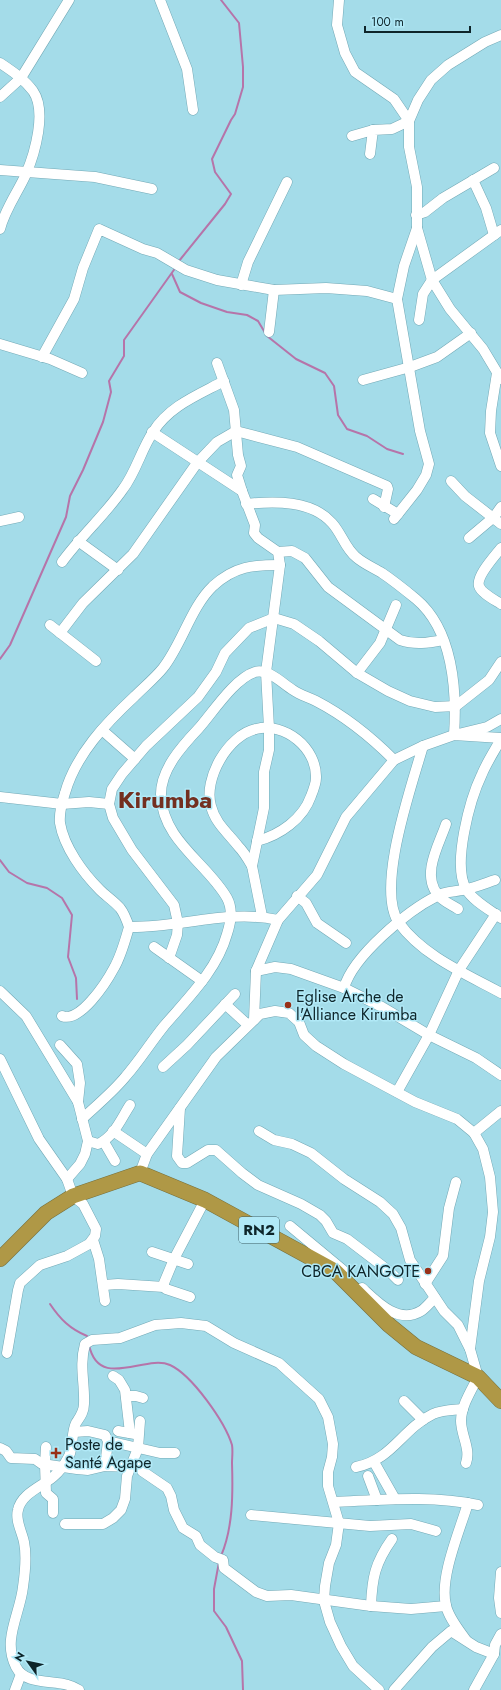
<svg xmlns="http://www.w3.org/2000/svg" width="501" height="1690" font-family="Jost,sans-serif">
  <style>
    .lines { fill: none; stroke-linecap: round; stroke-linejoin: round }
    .stream { stroke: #b674a9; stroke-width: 2 }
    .minor-casing { stroke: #73a9b6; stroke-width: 11 }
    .highway-casing { stroke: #77703c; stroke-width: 16 }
    .minor { stroke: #fff; stroke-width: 10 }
    .highway { stroke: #af9846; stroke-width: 15 }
    .poi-dot { fill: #983018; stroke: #b1e9f7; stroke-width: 1.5 }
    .labels { text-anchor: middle; stroke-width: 3; stroke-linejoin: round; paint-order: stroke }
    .shield { fill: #b1e9f7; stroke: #3f6068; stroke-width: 1 }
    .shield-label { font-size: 15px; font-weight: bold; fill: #0e252a }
    .poi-label { font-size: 16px; fill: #0e252a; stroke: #b1e9f7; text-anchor: start }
    .town-label { font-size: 24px; font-weight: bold; fill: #732f20; stroke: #b1e9f7 }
  </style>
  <rect width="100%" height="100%" fill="#a4dce9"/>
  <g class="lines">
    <g class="stream">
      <polyline points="179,261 225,204 231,194 215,172 212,159 231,120 235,114 243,87 243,67 239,23 221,0"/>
      <polyline points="172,274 180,292 201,303 227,312 247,315 258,321 267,336 296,359 325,373 334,386 338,415 347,429 367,436 387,449 403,454"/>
      <polyline points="0,659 10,645 66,517 70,496 83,470 103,422 111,392 109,381 124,356 124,340 176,267"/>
      <polyline points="0,860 9,872 27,883 47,888 62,898 72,915 68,957 76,978 77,999"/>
      <path d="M50,1304C60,1319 70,1329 87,1336V1339"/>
      <path d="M89,1345C99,1391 145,1354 170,1365C192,1375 225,1422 232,1445C233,1451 232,1458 232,1463C233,1494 233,1528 221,1556"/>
      <polyline points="219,1562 214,1589 214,1611 226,1627 242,1661 243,1690"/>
    </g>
    <defs>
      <g id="minor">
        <polyline points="160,0 187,69 193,110"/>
        <polyline points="339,0 337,25 345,53 355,72 394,99 409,121 392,129 373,130 370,154"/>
        <polyline points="501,35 485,42 448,65 431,80 418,100 409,121 409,147 417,187 417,228 432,280 450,309 483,349 501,379"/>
        <path d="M0,63C12,71 24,79 33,91C47,111 35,153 26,174C18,192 5,209 0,229"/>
        <polyline points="0,97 21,78 69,0"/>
        <polyline points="352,136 373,130"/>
        <polyline points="0,170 95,177 152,189"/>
        <polyline points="473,180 486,208 494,235"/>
        <polyline points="416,215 425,212 443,198 494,168"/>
        <polyline points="241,285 248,262 287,182"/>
        <polyline points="419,320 423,294 432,280 501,230"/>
        <polyline points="269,332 274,290"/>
        <polyline points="0,344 50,359 82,373"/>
        <polyline points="42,357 74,299 83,268 99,229 143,249 157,253 186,270 217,280 274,290 326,288 367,291 397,299"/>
        <polyline points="217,363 234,410 238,455 241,466 237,475 242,491"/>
        <polyline points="497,373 491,411 490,433 501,466"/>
        <polyline points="363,380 410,367 437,357 471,333"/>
        <polyline points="152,432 242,491 255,525 254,533 258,538 278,552 280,565 266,672 269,728 269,750 264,772 264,808 252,866 262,916"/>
        <polyline points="451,481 465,496 501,524"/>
        <polyline points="373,499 398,514"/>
        <path d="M246,504C274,501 312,500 332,523C342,534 345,548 356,557C364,564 374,568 382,573C394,581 405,590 416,599C453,630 457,690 454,735L487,727L501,719"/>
        <polyline points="394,519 417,490 426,475 429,464 420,431 397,299 404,266 417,228"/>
        <polyline points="0,521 19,517"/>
        <polyline points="469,538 494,517 501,507"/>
        <polyline points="78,541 118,570"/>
        <path d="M501,548C495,556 476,576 479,586C481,593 495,600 501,604"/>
        <path d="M278,552L292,551L305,558L328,587L400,640C415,645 428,643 443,640"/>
        <path d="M62,562C81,536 105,515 123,489C136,472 141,450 153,432C169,406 198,395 224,381"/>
        <polyline points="50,625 96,661"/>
        <polyline points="60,633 83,603 133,554 197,463 217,442 236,431 297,447 387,486 388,489 384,507"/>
        <polyline points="357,673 380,643 396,605"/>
        <polyline points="102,730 135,759"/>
        <path d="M501,739C495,750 487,762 482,774C470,799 452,864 466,889C473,901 490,910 501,918"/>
        <path d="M423,746C412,785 375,889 399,923C423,956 466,974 501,993"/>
        <polyline points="0,797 62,804 89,802 109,804"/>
        <path d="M446,824C439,845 421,874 438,895C442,901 452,905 458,909"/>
        <path d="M252,866C248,859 244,852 238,846C228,833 215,823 211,806C203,779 228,735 256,729C285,722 317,748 316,778C316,783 313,791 311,796C303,819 280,835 257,841"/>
        <polyline points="297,896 306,903 317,923 346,943"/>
        <path d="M129,927C179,928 229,909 278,920"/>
        <polyline points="154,947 202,981"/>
        <polyline points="169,958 177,935 178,923 174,905 132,850 113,818 109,804 112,789 122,774 146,746 198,697 216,672 225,653 249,628 274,618 294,624 319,641 357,673 388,691 410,701 435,707 456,706 489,680 501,662"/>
        <polyline points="256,971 275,967 291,969 344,988 382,1007 429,1035 476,1058 501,1075"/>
        <path d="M344,988C353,956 407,911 437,896C445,891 457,892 467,889C476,887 486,883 495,880"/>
        <polyline points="0,991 26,1016 78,1102 88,1141 85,1154 80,1164 67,1179"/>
        <polyline points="225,1004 248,1025"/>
        <path d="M62,1016C80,1023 106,983 114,968C121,956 125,941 129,927C127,921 124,913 120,908C114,901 106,896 100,890C83,873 64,847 60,823C59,813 62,802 65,793C76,754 106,723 135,696C144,687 155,678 163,668C182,644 191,607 213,586C235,566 253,565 280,565"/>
        <path d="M254,1020L260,1014L275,1011L289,1013L299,1022L304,1035L316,1046L344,1064L415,1102L457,1119L474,1133L483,1149L490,1177L493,1212L490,1237L479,1281L470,1349L478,1377C472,1389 461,1406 461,1421C461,1435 471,1449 466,1463"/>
        <polyline points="60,1045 77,1064 80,1083 78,1102"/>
        <polyline points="0,1059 39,1139 67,1179 73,1196 83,1204 96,1229 95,1236 89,1244 67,1256 40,1265 20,1283 18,1290 7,1353"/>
        <polyline points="163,1067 187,1045 235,994"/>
        <polyline points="397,1092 429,1035 459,970 496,914"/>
        <polyline points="180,1108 177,1156 182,1163 187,1163 208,1150 216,1150 242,1173 258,1185 301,1204 320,1215 326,1221 333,1233 347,1239 389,1271 398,1280"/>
        <path d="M82,1119C97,1105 114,1091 126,1076C140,1060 151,1042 164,1026C188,998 217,970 227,934C231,922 233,909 227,898C208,864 163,841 161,796C160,770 182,746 199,728C213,712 235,678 255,672C268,668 283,684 293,690C300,695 308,697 316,701C345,716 371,737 394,760"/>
        <polyline points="113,1131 147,1154"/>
        <polyline points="259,1131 274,1140 292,1144 311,1153 344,1179 380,1202 393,1214 401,1228 410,1260 444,1311 458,1325 470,1349"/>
        <polyline points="474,1133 501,1111"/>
        <path d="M88,1141L98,1144C114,1137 121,1119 130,1105"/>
        <polyline points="104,1142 115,1161"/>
        <polyline points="140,1173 147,1154 216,1057 254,1020 256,971 278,920 317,875 346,817 394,760 423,746 454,735 501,738"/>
        <polyline points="290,1226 343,1270"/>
        <polyline points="93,1240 99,1259 105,1301"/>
        <polyline points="152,1252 188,1264"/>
        <polyline points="425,1284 443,1256 449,1208 456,1182"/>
        <polyline points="104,1285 118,1284 164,1287"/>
        <path d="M362,1288C376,1301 398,1325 421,1311C426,1308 430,1302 435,1298"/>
        <polyline points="190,1297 166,1289 164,1287 164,1283 174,1259 205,1200"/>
        <polyline points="113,1376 119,1380 125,1390 130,1433"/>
        <polyline points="126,1396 136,1396 143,1398"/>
        <polyline points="404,1401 423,1420"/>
        <polyline points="118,1431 135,1434"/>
        <polyline points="74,1432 88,1431 105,1435 108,1441 105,1466"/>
        <polyline points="108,1441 160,1453 175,1453"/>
        <polyline points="46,1447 45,1464 46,1493 53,1499 53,1513"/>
        <polyline points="0,1448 6,1451 11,1458 35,1459 42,1464 77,1469 88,1470 105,1466 132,1467 139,1465 142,1471 167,1488 171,1496 174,1510 183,1528 196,1536 200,1545 215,1557 223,1560 224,1568 256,1592 267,1596 291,1595 371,1606 411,1609 446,1606"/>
        <polyline points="374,1462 395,1499"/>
        <path d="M356,1467C392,1460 402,1429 433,1414C442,1410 453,1410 463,1409"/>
        <polyline points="368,1476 377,1500"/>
        <path d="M334,1502C382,1500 431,1495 478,1505"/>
        <polyline points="251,1515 370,1526 411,1524 436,1531"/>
        <polyline points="65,1524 103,1524 113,1518 121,1510 125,1499 127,1476 138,1448 140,1421"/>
        <polyline points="501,1572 499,1598 501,1613"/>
        <path d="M371,1606C372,1578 375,1563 392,1539"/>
        <path d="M466,1640C459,1630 448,1617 446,1605C439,1578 460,1530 468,1503"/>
        <polyline points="15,1690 21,1674"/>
        <path d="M79,1690C76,1688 72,1686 68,1685C52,1680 25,1685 16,1667C2,1640 20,1614 23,1587C25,1573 27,1556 24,1542C22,1532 15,1520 18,1510C21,1494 41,1487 53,1477C59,1472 65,1464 69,1456C74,1445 71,1433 76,1423C80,1417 84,1412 84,1404C85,1383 79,1366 85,1344L92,1340L120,1338L155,1325L181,1323L206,1326L234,1343L279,1363L319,1399L328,1417L333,1444L332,1457L328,1472V1486L339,1523L336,1545L329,1563L325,1586L324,1601L330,1622L341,1646L353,1666L379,1690"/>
        <polyline points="394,1690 432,1647 451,1631 476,1647 494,1654"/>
        <polyline points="474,1690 494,1654 495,1645 501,1634"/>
      </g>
      <polyline id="highway" points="0,1259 46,1213 73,1196 140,1173 205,1200 335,1271 389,1325 416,1347 478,1377 501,1401"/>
    </defs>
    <use href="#minor" class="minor-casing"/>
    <use href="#highway" class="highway-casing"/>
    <use href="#minor" class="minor"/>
    <use href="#highway" class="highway"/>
  </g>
  <g class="poi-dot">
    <circle cx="288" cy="1005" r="4"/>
    <circle cx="428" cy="1271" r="4"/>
    <path d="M54 1447h4v4h4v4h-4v4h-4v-4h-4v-4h4z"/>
  </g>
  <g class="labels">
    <rect class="shield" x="239" y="1217" width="40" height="26" rx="3"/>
    <g class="shield-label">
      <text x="259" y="1235">RN2</text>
    </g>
    <g class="poi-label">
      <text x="296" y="1002">Eglise Arche de<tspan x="296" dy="18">l'Alliance Kirumba</tspan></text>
      <text x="420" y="1277" text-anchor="end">CBCA KANGOTE</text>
      <text x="65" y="1450">Poste de<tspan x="65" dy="18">Santé Agape</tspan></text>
    </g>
    <g class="town-label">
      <text x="165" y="808">Kirumba</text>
    </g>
  </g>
  <g transform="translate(28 1662) rotate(303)" stroke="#b1e9f7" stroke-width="3" paint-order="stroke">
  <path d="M0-3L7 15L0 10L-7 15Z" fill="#0e252a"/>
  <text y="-6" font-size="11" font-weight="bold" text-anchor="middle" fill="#0e252a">N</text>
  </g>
  <path d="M365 26v6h105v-6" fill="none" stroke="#0e252a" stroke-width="2"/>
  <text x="371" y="26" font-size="12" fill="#0e252a" stroke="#b1e9f7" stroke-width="3" paint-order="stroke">100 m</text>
</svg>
